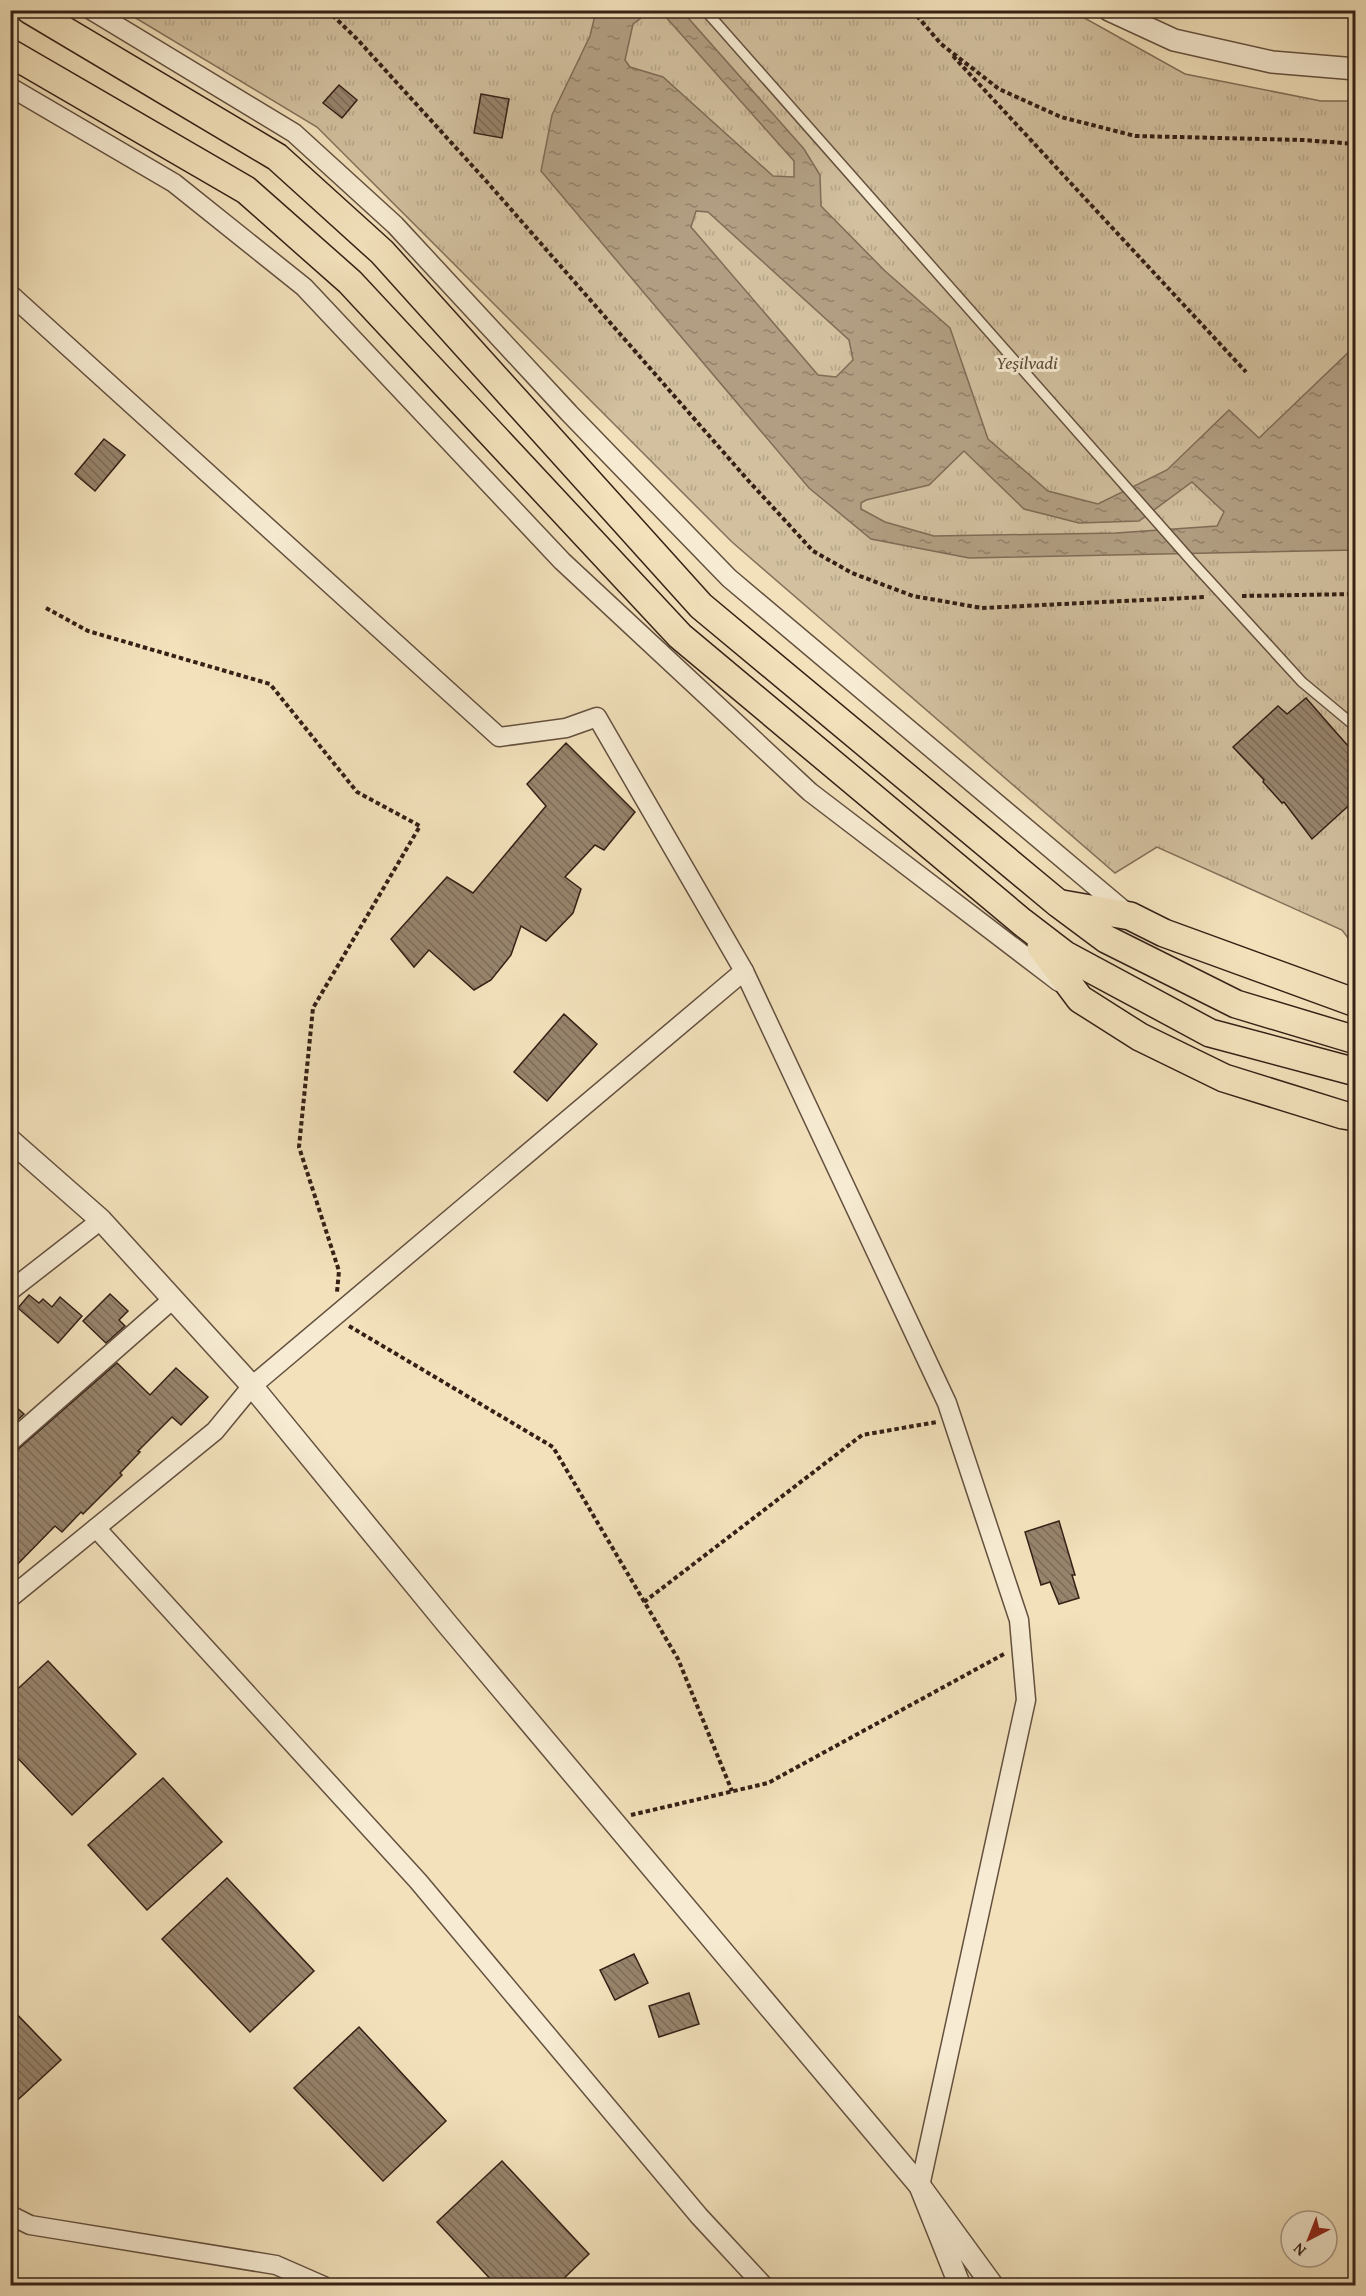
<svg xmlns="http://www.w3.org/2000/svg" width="1366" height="2296" font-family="'Gentium Book Plus',serif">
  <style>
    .park { fill: url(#park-tufts); stroke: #84705a; stroke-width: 1.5 }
    .water { fill: url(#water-ripples); stroke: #806c57; stroke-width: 1.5; fill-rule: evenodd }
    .building { fill: url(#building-back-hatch); stroke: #352016; stroke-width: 1.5 }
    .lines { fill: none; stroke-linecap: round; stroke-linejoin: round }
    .service-casing { stroke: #64503f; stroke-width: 12 }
    .minor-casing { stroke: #64503f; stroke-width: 21 }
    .tertiary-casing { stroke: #64503f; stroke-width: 24 }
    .primary-casing { stroke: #352016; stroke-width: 30 }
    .path { stroke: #352016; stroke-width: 4; stroke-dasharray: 4.5 3; stroke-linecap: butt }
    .service { stroke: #f7ecd3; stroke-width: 9 }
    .minor { stroke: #f7ecd3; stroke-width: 18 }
    .tertiary { stroke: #f7ecd3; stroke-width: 21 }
    .primary { stroke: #f2e1bb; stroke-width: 27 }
    .labels { text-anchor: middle; stroke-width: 6; stroke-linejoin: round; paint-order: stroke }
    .park-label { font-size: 18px; font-style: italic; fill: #5c4838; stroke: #f7ecd3 }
  </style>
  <defs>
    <pattern id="park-tufts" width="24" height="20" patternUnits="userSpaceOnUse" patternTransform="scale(1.5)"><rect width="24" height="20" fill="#d2c09f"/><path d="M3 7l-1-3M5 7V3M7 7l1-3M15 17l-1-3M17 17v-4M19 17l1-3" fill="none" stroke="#b5a588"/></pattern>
    <pattern id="water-ripples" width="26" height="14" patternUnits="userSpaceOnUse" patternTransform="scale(1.5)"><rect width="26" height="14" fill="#b29f83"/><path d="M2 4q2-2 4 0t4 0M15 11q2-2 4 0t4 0" fill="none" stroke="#92816a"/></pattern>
    <pattern id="building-back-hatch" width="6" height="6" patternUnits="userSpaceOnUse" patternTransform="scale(1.5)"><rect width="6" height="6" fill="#97846c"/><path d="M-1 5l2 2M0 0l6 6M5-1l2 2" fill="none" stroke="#7c6c58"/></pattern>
  </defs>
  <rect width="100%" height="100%" fill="#f2e1bb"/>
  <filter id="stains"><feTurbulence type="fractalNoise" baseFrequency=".00333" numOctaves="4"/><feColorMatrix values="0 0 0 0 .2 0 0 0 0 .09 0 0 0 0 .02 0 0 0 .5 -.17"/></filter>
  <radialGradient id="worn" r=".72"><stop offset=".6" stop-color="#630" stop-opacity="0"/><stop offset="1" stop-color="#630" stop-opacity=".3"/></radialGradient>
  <polygon class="park" points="124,11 1072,11 1185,74 1321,101 1355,101 1355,947 1342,930 1157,847 1115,873 732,542 317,127"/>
  <path class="water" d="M596,11H682L804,149L820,175L821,206L885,271L950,328L988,439L1048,491L1098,504L1167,470L1229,410L1259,438L1355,346V550L969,558L871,539L809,488L541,171L552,115L590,36ZM647,14L664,15L794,161V177L773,176L663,77L630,67L625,60L633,24ZM696,211L708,212L849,340L853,360L836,377L818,375L691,227ZM964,451L1024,509L1079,523L1139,521L1192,482L1224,512L1217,526L1116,533L934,536L885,522L861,509V503L866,500L929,485Z"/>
  <g class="building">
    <polygon points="339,85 357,100 342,118 323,103"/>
    <polygon points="481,94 509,99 502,138 474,133"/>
    <polygon points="104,439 125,455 95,491 75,474"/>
    <polygon points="1306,698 1356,755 1356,782 1348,788 1356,796 1356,799 1312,839 1284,802 1282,803 1263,782 1264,780 1233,747 1278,706 1287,714"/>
    <polygon points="566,743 635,812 604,850 595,845 565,877 581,889 573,913 546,941 521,926 511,955 491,980 474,990 429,950 414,967 391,939 447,877 473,893 546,806 527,784"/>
    <polygon points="564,1014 597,1044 547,1101 514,1072"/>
    <polygon points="110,1294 128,1311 119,1320 125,1326 106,1343 83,1321"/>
    <polygon points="29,1295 39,1303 43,1299 52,1307 60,1297 82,1316 58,1343 18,1308"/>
    <polygon points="117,1363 150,1395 176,1368 208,1397 181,1425 172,1417 138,1451 140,1452 120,1473 122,1475 83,1514 81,1512 62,1532 55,1526 10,1572 10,1502 18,1494 10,1485 10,1453 17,1450"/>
    <polygon points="10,1402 24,1414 10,1427"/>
    <polygon points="1059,1521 1075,1575 1072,1575 1079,1598 1059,1604 1050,1582 1041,1585 1025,1532"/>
    <polygon points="48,1661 136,1754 72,1815 10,1750 10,1696"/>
    <polygon points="163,1778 222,1842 147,1910 88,1845"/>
    <polygon points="227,1878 314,1971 250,2032 162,1939"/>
    <polygon points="634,1954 648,1983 615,2000 600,1970"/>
    <polygon points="689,1993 699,2024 659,2037 649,2006"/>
    <polygon points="10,2007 61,2060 10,2107"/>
    <polygon points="359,2027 446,2121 383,2181 294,2088"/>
    <polygon points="502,2161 589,2254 556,2286 497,2286 437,2222"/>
  </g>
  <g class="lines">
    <defs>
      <polyline id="service" points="705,10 1195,565 1302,682 1356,727"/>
      <g id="minor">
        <polyline points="91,10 294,133 395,225 569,413 729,578 1127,913"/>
        <polyline points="10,87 174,183 304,287 562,561 810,792 1059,982"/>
        <polyline points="10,294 499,737 566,728 597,717 744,971 947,1403 1019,1620 1026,1700 920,2186"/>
        <polyline points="10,1291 101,1220"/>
        <polyline points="10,1442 173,1299"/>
        <polyline points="96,1528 418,1881 699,2216 764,2286"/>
        <polyline points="10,1598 215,1431 252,1386 744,971"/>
        <polyline points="10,2215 30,2225 276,2265 324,2286"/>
      </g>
      <g id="tertiary">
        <polyline points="1109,10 1174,40 1272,62 1356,69"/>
        <polyline points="10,1140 101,1220 252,1386 448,1625 920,2186"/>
        <polyline points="960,2286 920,2186 993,2286"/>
      </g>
      <g id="primary">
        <polyline points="30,10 277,157 382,252 701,606 1059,904 1106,939 1236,1004 1356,1040"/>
        <polyline points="10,53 246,190 350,282 680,636 1022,922 1065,955 1210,1033 1356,1072"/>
        <polyline points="1062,904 1130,916 1164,933 1356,1003"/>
        <polyline points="1041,947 1080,999 1140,1037 1224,1078 1343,1115 1356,1117"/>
      </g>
    </defs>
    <use href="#service" class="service-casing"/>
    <use href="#minor" class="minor-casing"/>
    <use href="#tertiary" class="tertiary-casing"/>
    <use href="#primary" class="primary-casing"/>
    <g class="path">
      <polyline points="327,10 357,39 488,183 746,478 813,551 852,573 913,596 982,608 1205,597"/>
      <polyline points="912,10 941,44 999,89 1061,117 1135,136 1303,140 1356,144"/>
      <polyline points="953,56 1246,372"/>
      <polyline points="1242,596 1356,594"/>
      <polyline points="46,608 88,631 270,684 357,792 420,826 313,1008 299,1147 339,1271 337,1292"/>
      <polyline points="349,1326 553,1447 678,1659 732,1791"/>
      <polyline points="644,1602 862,1435 937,1422"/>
      <polyline points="631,1815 768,1783 1004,1654"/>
    </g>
    <use href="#service" class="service"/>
    <use href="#minor" class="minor"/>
    <use href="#tertiary" class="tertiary"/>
    <use href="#primary" class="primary"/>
  </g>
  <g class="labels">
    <g class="park-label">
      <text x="1027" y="369">Yeşilvadi</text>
    </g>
  </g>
  <rect width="1366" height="2296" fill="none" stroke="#f2e1bb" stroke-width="36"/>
  <rect x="12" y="12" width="1342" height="2272" fill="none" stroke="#352016" stroke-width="3"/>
  <rect x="18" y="18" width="1330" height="2260" fill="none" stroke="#352016" stroke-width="1.5"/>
  <g transform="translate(1309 2239) rotate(222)"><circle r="28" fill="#f7ecd3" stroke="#a99a87" stroke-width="1.5"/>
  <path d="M0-4.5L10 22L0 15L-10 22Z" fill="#8f2418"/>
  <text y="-9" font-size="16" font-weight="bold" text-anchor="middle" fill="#352016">N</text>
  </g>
  <rect width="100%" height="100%" filter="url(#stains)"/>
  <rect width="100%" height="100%" fill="url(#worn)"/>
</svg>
